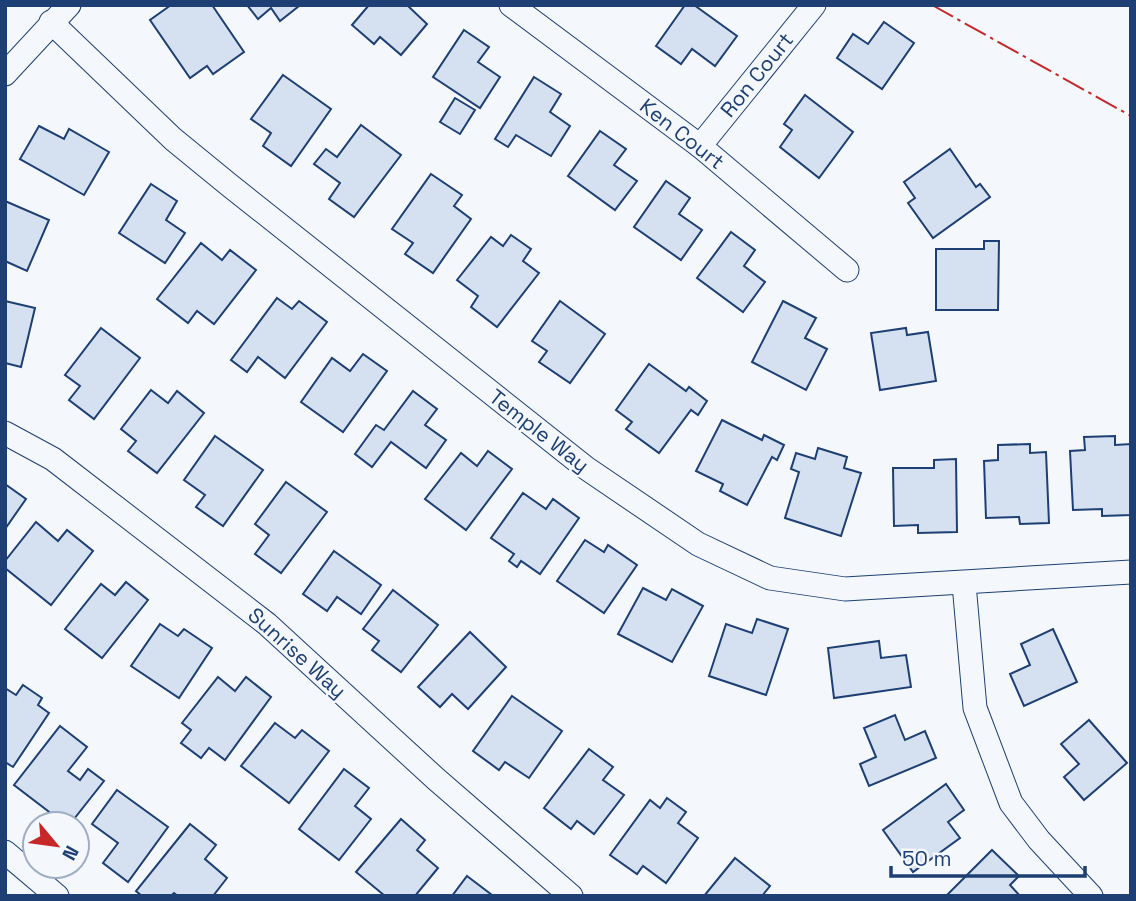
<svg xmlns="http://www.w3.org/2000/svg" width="1136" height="901" font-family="'Space Grotesk',sans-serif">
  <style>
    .building { fill: #d5e0f0; stroke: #1d3f73; stroke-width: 2 }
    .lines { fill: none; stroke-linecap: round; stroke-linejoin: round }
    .street-casing { stroke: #1d3f73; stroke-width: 25 }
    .street { stroke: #f4f7fb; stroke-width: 23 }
    .power { stroke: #c62828; stroke-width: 2; stroke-dasharray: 24 5 3.5 5; stroke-linecap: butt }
    .labels { text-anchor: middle; stroke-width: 5; stroke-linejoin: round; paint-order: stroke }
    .street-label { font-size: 21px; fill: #1d3f73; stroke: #f4f7fb }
  </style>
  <rect width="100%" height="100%" fill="#f4f7fb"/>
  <g class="building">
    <polygon points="171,5 212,5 244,52 213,74 207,66 190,78 150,20"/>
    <polygon points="247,5 299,5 299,6 280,21 271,8 258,19"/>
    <polygon points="369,5 407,5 427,24 401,55 380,37 374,44 352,25"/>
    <polygon points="685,5 694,5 737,36 715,66 692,49 681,64 656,46"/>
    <polygon points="884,22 914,43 882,89 837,58 853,34 868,44"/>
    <polygon points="464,30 489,47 478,62 500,77 480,108 433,77"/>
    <polygon points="283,75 331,109 291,166 263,146 271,133 251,119"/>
    <polygon points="534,77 561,94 550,112 570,126 551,156 516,135 508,147 495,139"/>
    <polygon points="805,95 853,132 819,178 780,147 792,130 784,124"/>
    <polygon points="455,98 475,110 460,134 440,122"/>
    <polygon points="361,125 401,155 354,217 329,199 340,183 314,164 326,149 337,157"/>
    <polygon points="39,126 64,139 69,129 109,152 84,195 20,159"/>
    <polygon points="600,131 626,149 614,165 637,181 615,210 568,176"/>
    <polygon points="950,149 976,187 980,184 990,197 933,238 908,203 915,198 904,182"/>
    <polygon points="431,174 462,195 454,206 471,219 433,273 405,254 413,243 392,229"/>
    <polygon points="666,181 690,198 679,214 702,230 681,260 634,227"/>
    <polygon points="151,184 177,201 166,220 185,233 165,263 119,233"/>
    <polygon points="5,201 49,220 27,271 5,261"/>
    <polygon points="731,232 755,250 744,266 765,282 743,312 697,278"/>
    <polygon points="511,235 531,249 523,261 539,273 497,327 471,307 478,296 457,280 491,237 503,246"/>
    <polygon points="984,241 999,241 998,310 936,310 936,249 984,249"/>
    <polygon points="201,243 222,260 230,250 256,270 214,324 197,311 188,323 157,299"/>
    <polygon points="277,298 292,309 299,301 327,322 285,378 258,357 247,372 231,360"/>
    <polygon points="5,301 35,308 21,367 5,363"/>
    <polygon points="560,301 605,334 570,383 539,362 547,351 532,341"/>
    <polygon points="783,301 816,318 805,338 827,349 806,390 752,362"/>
    <polygon points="101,328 140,358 94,419 69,400 80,386 65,375"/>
    <polygon points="906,328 907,335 928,332 936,381 880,390 871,333"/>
    <polygon points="363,354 387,371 343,432 301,402 332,358 350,371"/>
    <polygon points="649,364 686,391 689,387 707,401 698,415 691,410 659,453 626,429 632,422 616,410"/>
    <polygon points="151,390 168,403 177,391 204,413 157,473 128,451 136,441 121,429"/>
    <polygon points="413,391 437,409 425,425 446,440 426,468 391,442 372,467 355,454 376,425 384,430"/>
    <polygon points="722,420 762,440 764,435 784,445 777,460 772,457 747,505 720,491 723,484 696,471"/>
    <polygon points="215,436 263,470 223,526 196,507 205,495 184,480"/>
    <polygon points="1115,436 1115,445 1131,444 1131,515 1102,516 1102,509 1073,510 1070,451 1085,450 1084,437"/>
    <polygon points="1030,444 1030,453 1046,452 1049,523 1020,524 1019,517 986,518 984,461 998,460 998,445"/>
    <polygon points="818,448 847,457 844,468 861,473 841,536 785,518 799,472 791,469 796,453 815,459"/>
    <polygon points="488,451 512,469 466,530 425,499 461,453 477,466"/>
    <polygon points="956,459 957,532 918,533 918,525 894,526 893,468 934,468 934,460"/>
    <polygon points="286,482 327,512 281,573 255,554 269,535 255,524"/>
    <polygon points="5,484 26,499 5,529"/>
    <polygon points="523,493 546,509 553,499 579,518 540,574 521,561 517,567 509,561 514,554 491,538"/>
    <polygon points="36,522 58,541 67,530 93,551 51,605 5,568 5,561"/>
    <polygon points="585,540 604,552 608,545 637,565 604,613 557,581"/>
    <polygon points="334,551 381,585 361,614 337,597 327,611 303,594"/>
    <polygon points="126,582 148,600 102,658 65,629 101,584 115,595"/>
    <polygon points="643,588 666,600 672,589 703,606 672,662 618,634"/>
    <polygon points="393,590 438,625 401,672 372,650 379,641 363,629"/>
    <polygon points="757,619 788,629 766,695 709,676 726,624 752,633"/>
    <polygon points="160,624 178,636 184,629 212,648 179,698 131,666"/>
    <polygon points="1053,629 1077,682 1024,706 1010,674 1030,665 1021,644"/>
    <polygon points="470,632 506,667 468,709 452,694 440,707 418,687"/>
    <polygon points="879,641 881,658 906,655 911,687 834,698 828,648"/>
    <polygon points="218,677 235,691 246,677 271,697 225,760 209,748 201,758 181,743 191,730 182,723"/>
    <polygon points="23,685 42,698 38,705 49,713 13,767 5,762 5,688 16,695"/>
    <polygon points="512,696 562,731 529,778 505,762 499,770 473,751"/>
    <polygon points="895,715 905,740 925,731 936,758 869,786 860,764 876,757 864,728"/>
    <polygon points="1089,720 1127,763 1084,800 1064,777 1079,764 1061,744"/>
    <polygon points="275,723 295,738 302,730 329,751 289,803 241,766"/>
    <polygon points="60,726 87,747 68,771 80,780 88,769 104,781 70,824 65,824 14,785"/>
    <polygon points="589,749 613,767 603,780 624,795 594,834 577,821 571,829 544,808"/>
    <polygon points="344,769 369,788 355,806 371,819 339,860 299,829"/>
    <polygon points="946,784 964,810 948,822 960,838 913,872 883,830"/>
    <polygon points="117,790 168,827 128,882 103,863 118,843 92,824"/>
    <polygon points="667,798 686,812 678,823 698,838 666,883 643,866 637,874 610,855 650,800 660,808"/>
    <polygon points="401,819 425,840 417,850 438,868 415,896 385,896 356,872"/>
    <polygon points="190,824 216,845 205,859 227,878 213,896 178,896 174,893 171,896 142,896 136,891"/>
    <polygon points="992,850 1019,876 1010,885 1020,896 950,896 948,894"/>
    <polygon points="735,858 770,886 762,896 704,896"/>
    <polygon points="467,876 492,895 492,896 452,896"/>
  </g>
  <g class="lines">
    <defs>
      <g id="street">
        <polyline points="511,5 700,146 847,270"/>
        <polyline points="51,22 173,139 228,184 586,468 698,544 770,578 845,589 1131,572"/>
        <polyline points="5,74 69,5"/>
        <polyline points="700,146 814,5"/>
        <polyline points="5,433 53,459 267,624 436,779 571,896"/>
        <polyline points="964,584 975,708 1011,803 1039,840 1091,896"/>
        <polyline points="5,852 57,896"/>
      </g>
    </defs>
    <use href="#street" class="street-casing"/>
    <use href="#street" class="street"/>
    <polyline class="power" points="932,5 1131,116"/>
  </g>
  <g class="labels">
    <g class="street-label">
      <text transform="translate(757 75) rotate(-51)" y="7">Ron Court</text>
      <text transform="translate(682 134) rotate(38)" y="7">Ken Court</text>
      <text transform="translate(539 431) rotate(38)" y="7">Temple Way</text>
      <text transform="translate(297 653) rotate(42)" y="7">Sunrise Way</text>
    </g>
  </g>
  <rect width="1136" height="901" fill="none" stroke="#1d3f73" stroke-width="14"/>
  <g transform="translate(56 845) rotate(119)"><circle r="33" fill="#f4f7fb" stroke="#9eadc5" stroke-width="2"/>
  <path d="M0-5L12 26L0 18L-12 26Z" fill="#c62828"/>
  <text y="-10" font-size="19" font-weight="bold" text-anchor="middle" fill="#1d3f73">N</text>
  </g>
  <path d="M891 866v10h194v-10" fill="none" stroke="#1d3f73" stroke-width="3.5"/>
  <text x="902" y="866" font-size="21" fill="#1d3f73" stroke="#f4f7fb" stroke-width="5" paint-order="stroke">50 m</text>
</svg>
